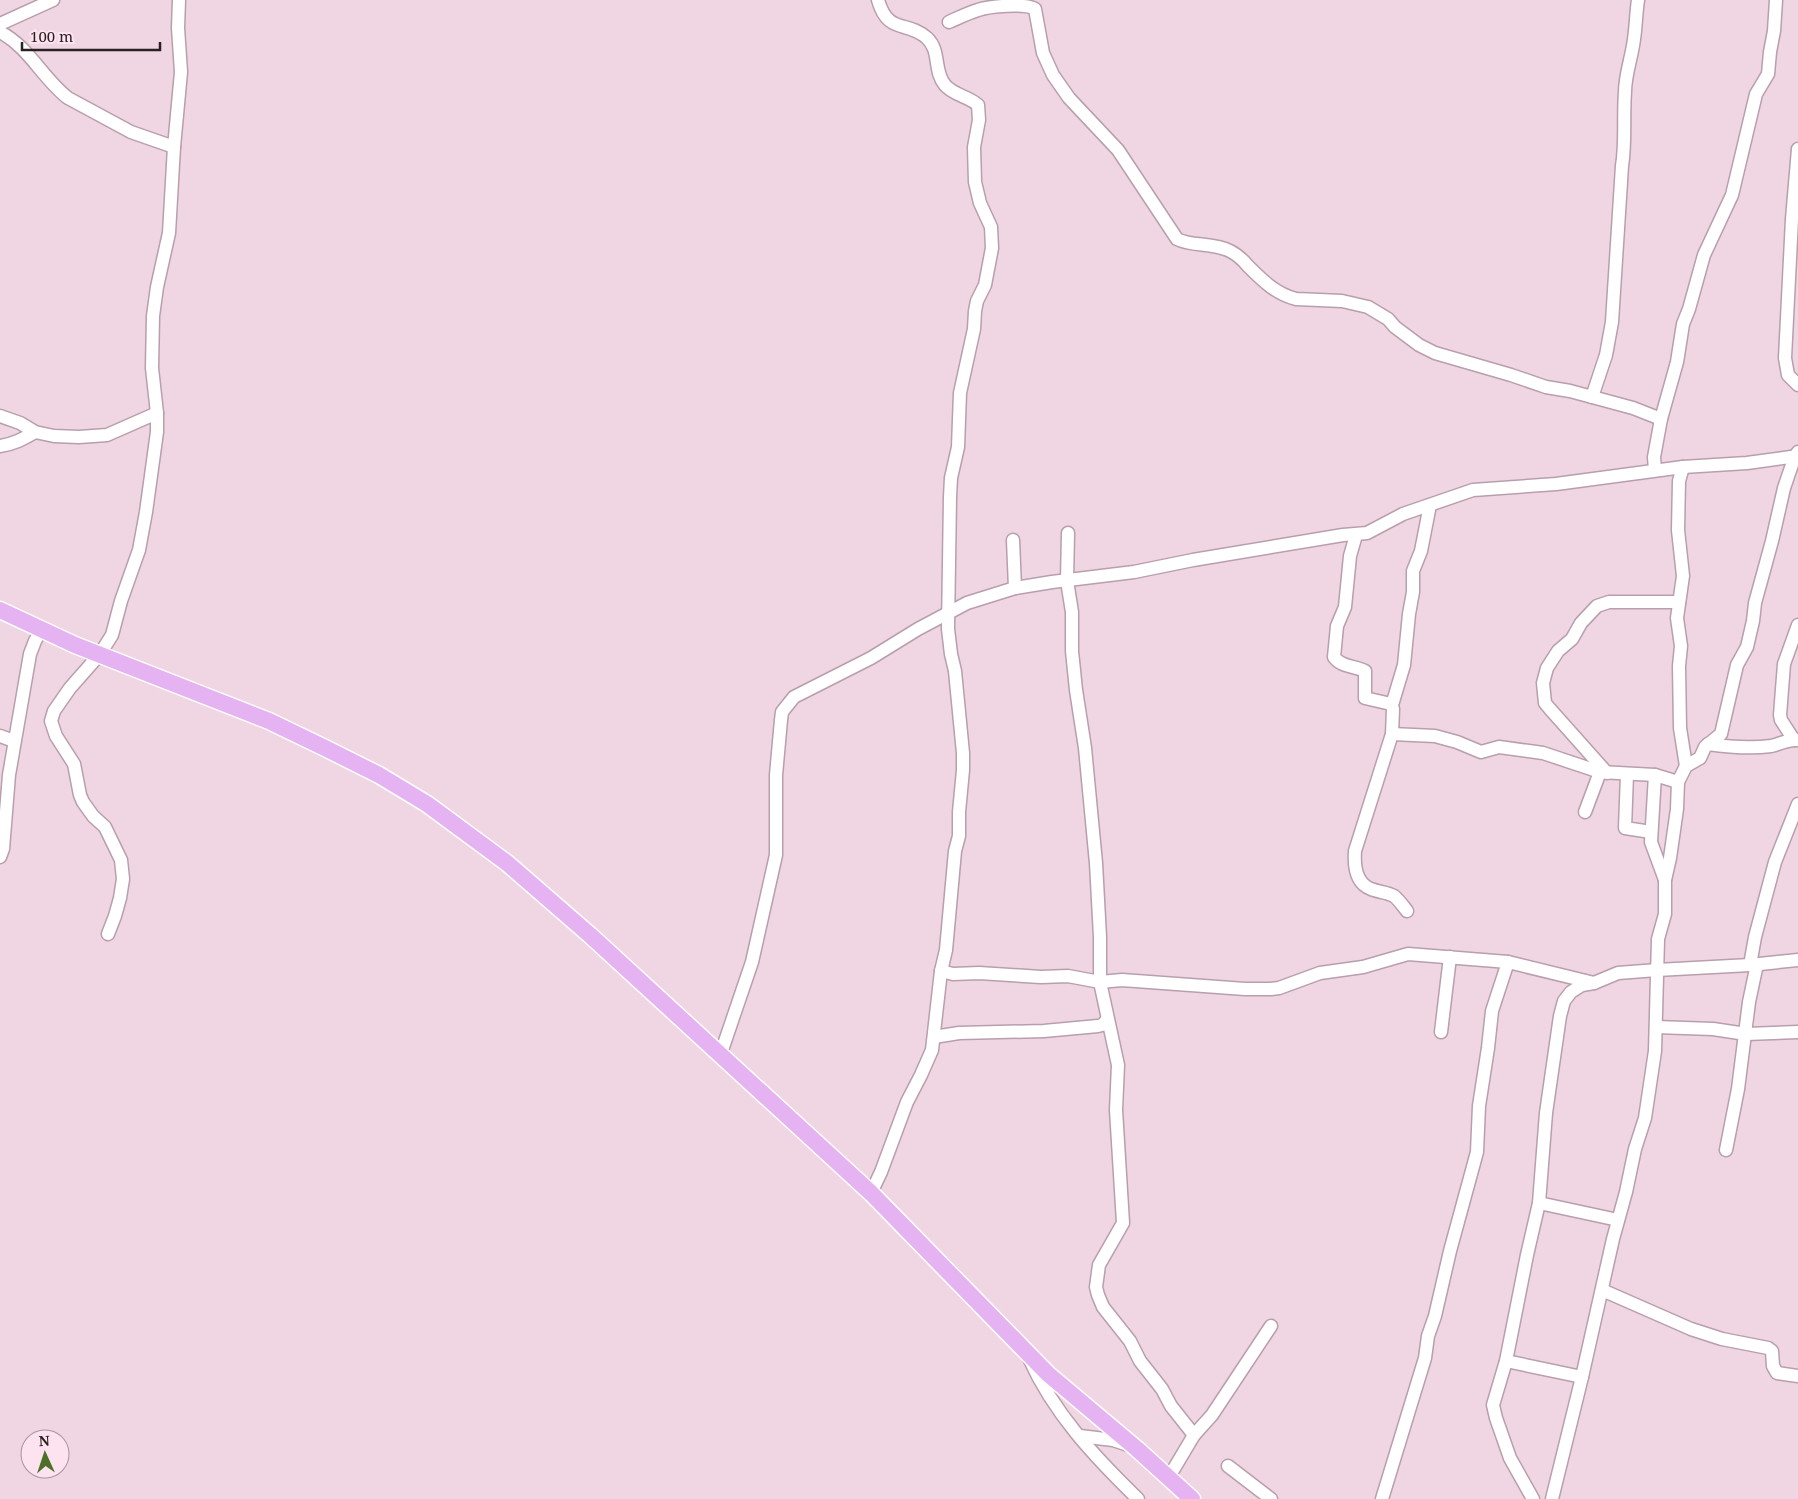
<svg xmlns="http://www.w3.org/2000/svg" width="1798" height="1499" font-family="'Noto Serif',serif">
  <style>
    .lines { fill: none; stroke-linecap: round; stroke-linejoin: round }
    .minor-casing { stroke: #b89fab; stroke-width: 15 }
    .major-casing { stroke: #fff; stroke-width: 19 }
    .minor { stroke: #fff; stroke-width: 12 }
    .major { stroke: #e5b3f1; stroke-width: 16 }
  </style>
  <rect width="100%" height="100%" fill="#f0d6e2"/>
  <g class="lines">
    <defs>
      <g id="minor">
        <path d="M949,22C958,18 968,13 978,10C989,6 1026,3 1035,9L1043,53L1053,75L1069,98L1118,150L1177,239C1192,247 1212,242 1230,251C1238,255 1243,260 1248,266C1263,281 1276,294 1296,299L1342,301L1368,307L1388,319L1395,327L1419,345L1435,353L1511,375L1546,387L1570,391L1633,408L1661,419"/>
        <polyline points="0,24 53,0"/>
        <path d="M0,32C29,47 43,79 68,98L131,132L174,147"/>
        <polyline points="1798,149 1792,219 1785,358 1788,375 1798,385"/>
        <path d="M1592,397L1606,355L1612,322L1622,166C1626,141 1623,117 1625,92C1625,74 1632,57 1634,39C1636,26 1636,13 1638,0"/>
        <polyline points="0,416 20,423 35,432 54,436 79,437 107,435 157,413"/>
        <path d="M0,446C14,444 23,439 35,432"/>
        <polyline points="1683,467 1679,481 1678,530 1683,576 1677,618 1681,646 1679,666 1680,728 1686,766"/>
        <polyline points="1655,470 1654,457 1661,419 1677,362 1683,324 1689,309 1704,255 1732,195 1756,94 1768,74 1770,52 1774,31 1776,0"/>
        <polyline points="1068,533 1067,581 1072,612 1072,651 1076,690 1085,748 1096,863 1100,937 1100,982 1118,1065 1116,1110 1123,1223 1099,1265 1096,1287 1098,1295 1103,1307 1130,1341 1140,1361 1162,1389 1171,1406 1194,1435"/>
        <path d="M1356,535L1350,556L1345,607L1337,626L1334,657C1341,667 1355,666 1365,671V698L1391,704L1393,709L1392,734L1355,851C1354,865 1355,883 1371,889C1378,892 1387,892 1394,896C1399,900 1403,906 1407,911"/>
        <polyline points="1013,540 1015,588"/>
        <polyline points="1392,705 1404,665 1409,614 1413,592 1413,571 1421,551 1430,505"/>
        <polyline points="1392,734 1435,736 1457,742 1481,752 1499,747 1543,753 1600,772 1655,775 1678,782"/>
        <polyline points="0,736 14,741"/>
        <polyline points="1794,740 1781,720 1780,715 1784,664 1798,625"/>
        <path d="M1708,744C1729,747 1749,749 1771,746C1781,744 1787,739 1798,740"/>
        <polyline points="1607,773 1550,709 1545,703 1543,683 1547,668 1558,651 1572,639 1581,623 1597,606 1609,602 1679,602"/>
        <polyline points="1627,774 1625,828 1651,832"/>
        <polyline points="1655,775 1651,842 1665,880"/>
        <polyline points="1585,812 1600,772"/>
        <polyline points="0,857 3,849 9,775 30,654 35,641 42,629"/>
        <polyline points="108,934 115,916 120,898 123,879 121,860 105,827 93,816 83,802 80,795 74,764 56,736 51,721 54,711 70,688 100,654 112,635 121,601 139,550 146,512 157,432 157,413 152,368 153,316 157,287 169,233 174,147 181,72 178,28 179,0"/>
        <polyline points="1750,965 1755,937 1775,862 1798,804"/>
        <polyline points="941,971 953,974 979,973 1041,977 1068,976 1100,982 1122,980 1245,989 1271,989 1279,988 1320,973 1363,967 1408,954 1508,962 1594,983"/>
        <polyline points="1656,1027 1713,1029 1746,1034 1798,1032"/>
        <polyline points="1441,1032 1450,957"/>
        <polyline points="934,1037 959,1033 1044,1031 1098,1026 1102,1025 1107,1020"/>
        <polyline points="720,1056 752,962 776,855 776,775 781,720 782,712 794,697 871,658 918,629 967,603 1015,588 1052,582 1134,572 1193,560 1343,535 1367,533 1403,514 1473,490 1556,484 1683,467 1747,463 1798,456"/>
        <polyline points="1726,1150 1738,1089 1749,1002 1757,964"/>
        <path d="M871,1193L881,1172L907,1102L921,1075L932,1050L941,971L946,950L955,851L959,836V812L963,770V753L955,671L951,654L948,629L950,497L951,478L958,447L960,393L974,329L975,311L977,301L985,285L992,248L991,227L980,203L975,182L974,147L979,120L978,105C968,96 953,95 945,85C933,71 941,51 927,38C907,20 888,35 878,0"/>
        <polyline points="1539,1203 1618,1220"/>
        <polyline points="1602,1290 1691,1329 1722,1339 1768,1348 1772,1351 1773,1366 1777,1373 1798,1376"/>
        <path d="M1029,1358C1054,1414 1095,1457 1138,1499"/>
        <polyline points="1506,1361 1582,1377"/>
        <polyline points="1080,1436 1113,1440 1131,1446"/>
        <polyline points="1228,1466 1271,1499"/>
        <polyline points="1169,1477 1194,1435 1212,1415 1271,1326"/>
        <polyline points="1382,1499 1425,1358 1428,1336 1435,1316 1450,1251 1477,1152 1479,1106 1488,1048 1492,1011 1508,962"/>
        <polyline points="1533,1499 1510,1458 1496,1418 1493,1405 1506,1361 1527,1255 1539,1203 1546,1113 1560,1016 1564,1001 1571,992 1582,985 1594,983 1618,973 1657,970 1750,965 1798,960"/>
        <polyline points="1552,1499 1582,1377 1613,1239 1626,1192 1635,1149 1645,1118 1655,1051 1658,939 1665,914 1665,880 1670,858 1677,809 1678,782 1686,766 1700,758 1705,747 1721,734 1737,665 1747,647 1753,621 1755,603 1772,541 1784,488 1795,456 1798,452"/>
      </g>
      <polyline id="major" points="0,610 75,645 269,721 325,748 379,775 427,804 507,863 591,936 871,1193 1048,1374 1137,1449 1192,1499"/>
    </defs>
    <use href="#minor" class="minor-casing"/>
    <use href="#major" class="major-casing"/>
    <use href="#minor" class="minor"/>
    <use href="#major" class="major"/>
  </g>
  <g transform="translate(45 1454) rotate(357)"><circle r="24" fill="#fde3ef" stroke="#a8959e"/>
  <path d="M0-4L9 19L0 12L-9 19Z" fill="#4d7028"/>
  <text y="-8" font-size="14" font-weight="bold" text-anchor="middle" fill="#292024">N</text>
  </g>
  <path d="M22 42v8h138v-8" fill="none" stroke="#292024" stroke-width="2.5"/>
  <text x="30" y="42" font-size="15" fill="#292024" stroke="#fde3ef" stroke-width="4" paint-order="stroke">100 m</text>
</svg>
